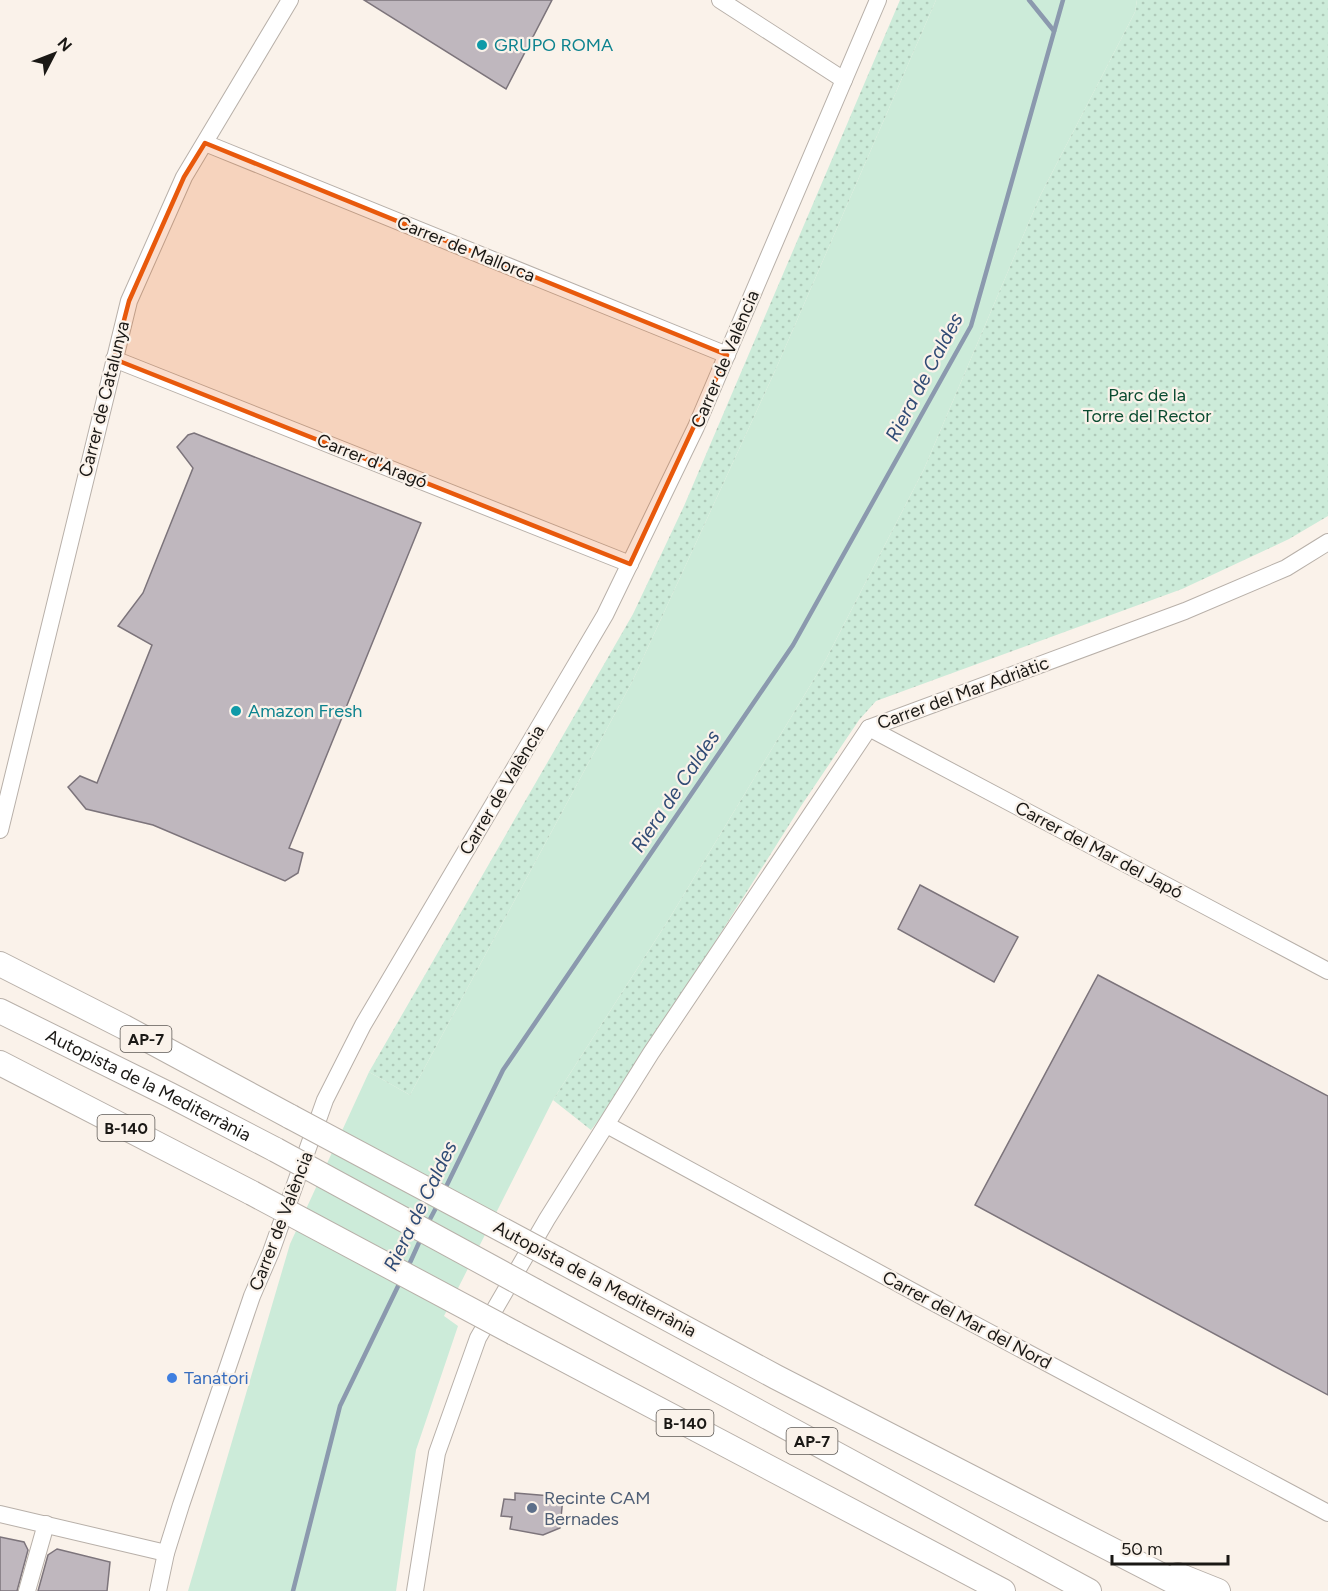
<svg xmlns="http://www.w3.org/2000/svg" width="1328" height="1591" font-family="Figtree,sans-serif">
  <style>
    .grass { fill: #ccebd9 }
    .park { fill: url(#park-dots) }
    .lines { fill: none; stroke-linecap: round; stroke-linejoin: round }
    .stream { stroke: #8b99ae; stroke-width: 4.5 }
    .building { fill: #bfb7be; stroke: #7c747b; stroke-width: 1.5 }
    .minor-casing { stroke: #b8b0a9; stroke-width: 18 }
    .highway-casing { stroke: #b8b0a9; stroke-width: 26 }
    .minor { stroke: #fff; stroke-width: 16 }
    .highway { stroke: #fff; stroke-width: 24 }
    .highway-bridge-casing { stroke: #b8b0a9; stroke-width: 26; stroke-linecap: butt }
    .highway-bridge { stroke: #fff; stroke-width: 24 }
    .marked { fill: #e8590c; fill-opacity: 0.2; stroke: #e8590c; stroke-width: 4.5; stroke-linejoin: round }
    .culture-dot { fill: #0f9aa8; stroke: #faf2ea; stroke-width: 2 }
    .shop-dot { fill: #3f7fe0; stroke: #faf2ea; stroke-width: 2 }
    .service-dot { fill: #5c6f8a; stroke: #faf2ea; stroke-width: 2 }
    .labels { text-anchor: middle; stroke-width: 4.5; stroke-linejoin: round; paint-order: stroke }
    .shield { fill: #faf2ea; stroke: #5d5955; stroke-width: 1.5 }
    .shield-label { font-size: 16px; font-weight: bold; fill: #1a1815 }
    .culture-label { font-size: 18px; fill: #0d838f; stroke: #faf2ea; text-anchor: start }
    .street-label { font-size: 18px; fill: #1a1815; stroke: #faf2ea }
    .park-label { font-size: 18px; fill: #0a4b30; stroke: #faf2ea }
    .shop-label { font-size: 18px; fill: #366cbe; stroke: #faf2ea; text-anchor: start }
    .service-label { font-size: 18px; fill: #4e5e75; stroke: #faf2ea; text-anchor: start }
    .water-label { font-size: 20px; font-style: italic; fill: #304b75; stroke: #faf2ea }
  </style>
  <defs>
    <pattern id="park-dots" width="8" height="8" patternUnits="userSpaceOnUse" patternTransform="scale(1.5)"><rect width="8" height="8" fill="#ccebd9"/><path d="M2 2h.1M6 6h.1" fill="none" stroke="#afc9b9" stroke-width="1.8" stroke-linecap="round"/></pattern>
  </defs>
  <rect width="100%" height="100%" fill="#faf2ea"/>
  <polygon class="grass" points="936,0 1137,0 1135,12 1040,196 924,469 825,661 669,919 553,1100 444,1316 458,1326 416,1450 396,1591 188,1591 290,1244 369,1072 410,1095 632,682 775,371"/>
  <g class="park">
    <polygon points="900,0 936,0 775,371 632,682 410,1095 369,1072 633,614 684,506"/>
    <polygon points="1137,0 1328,0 1328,516 1289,539 1182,589 876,701 859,720 801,806 617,1097 591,1130 553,1100 669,919 825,661 924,469 1040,196 1135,12"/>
  </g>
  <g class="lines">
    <g class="stream">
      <polyline points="1029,0 1054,31"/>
      <polyline points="444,1191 503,1070 793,645 971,326 1063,0"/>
      <polyline points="428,1223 438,1204"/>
      <polyline points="408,1267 422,1236"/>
      <polyline points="293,1591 340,1406 401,1280"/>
    </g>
  </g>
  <g class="building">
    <polygon points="364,0 552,0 506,89"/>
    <polygon points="194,433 421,523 289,848 303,853 298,873 285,881 153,825 86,809 68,787 80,776 97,783 152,645 118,626 143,593 193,468 177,447 188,435"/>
    <polygon points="920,885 1018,937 994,982 898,929"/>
    <polygon points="1098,975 1328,1096 1328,1395 975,1205"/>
    <polygon points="515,1493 563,1497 560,1528 543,1535 510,1529 512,1517 501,1516 504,1499 515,1500"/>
    <polygon points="0,1537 24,1542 28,1550 17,1591 0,1591"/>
    <polygon points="57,1549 110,1562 107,1591 38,1591 48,1555"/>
  </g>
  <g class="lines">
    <defs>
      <g id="minor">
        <polyline points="720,0 844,80"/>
        <polyline points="205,143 727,355"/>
        <polyline points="114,359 630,564"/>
        <polyline points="869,728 1328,971"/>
        <polyline points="0,830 129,301 184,177 290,0"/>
        <polyline points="607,1125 925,1298 1328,1513"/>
        <polyline points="0,1514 166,1553"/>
        <polyline points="27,1591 46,1524"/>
        <polyline points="158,1591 166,1553 181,1505 252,1296 271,1252 325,1100 363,1025 605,615 696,427 878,0"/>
        <polyline points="415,1591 437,1453 478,1338 547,1219 651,1053 869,728 1185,611 1286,568 1328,542"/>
      </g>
      <g id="highway">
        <polyline points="0,964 124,1027 291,1117"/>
        <path id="s1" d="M0,1011L170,1095L276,1150"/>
        <polyline points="0,1063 252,1193"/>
        <polyline points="557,1259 776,1377 1192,1591"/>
        <polyline points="535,1291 1089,1591"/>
        <polyline points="514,1333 1003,1591"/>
        <polyline points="1178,1575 1218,1591"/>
      </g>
    </defs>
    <use href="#minor" class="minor-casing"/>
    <use href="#highway" class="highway-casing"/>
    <use href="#minor" class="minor"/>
    <use href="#highway" class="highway"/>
    <defs>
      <g id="highway-bridge">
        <polyline points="291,1117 557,1259"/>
        <polyline points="276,1150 535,1291"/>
        <polyline points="252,1193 514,1333"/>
      </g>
    </defs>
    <use href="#highway-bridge" class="highway-bridge-casing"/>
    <use href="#highway-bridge" class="highway-bridge"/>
  </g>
  <path class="marked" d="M205,143L727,355L630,564L114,359L129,301L184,177Z"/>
  <g class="culture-dot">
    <circle cx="482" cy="45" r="6"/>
    <circle cx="236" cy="711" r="6"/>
  </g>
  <circle class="shop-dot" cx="172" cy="1378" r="6"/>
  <circle class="service-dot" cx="532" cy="1508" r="6"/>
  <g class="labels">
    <g class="shield">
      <rect x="120.5" y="1026" width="51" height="26" rx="4.5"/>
      <rect x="97.5" y="1115" width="57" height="26" rx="4.5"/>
      <rect x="656.5" y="1410" width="57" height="26" rx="4.5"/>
      <rect x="786.5" y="1428" width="51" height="26" rx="4.5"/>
    </g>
    <g class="shield-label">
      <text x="146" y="1045">AP-7</text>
      <text x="126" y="1134">B-140</text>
      <text x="685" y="1429">B-140</text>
      <text x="812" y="1447">AP-7</text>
    </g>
    <g class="culture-label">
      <text x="494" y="51">GRUPO ROMA</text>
      <text x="248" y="717">Amazon Fresh</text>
    </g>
    <g class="street-label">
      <text transform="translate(466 249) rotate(22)" y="6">Carrer de Mallorca</text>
      <text transform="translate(725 359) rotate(-67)" y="6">Carrer de València</text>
      <text transform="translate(104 399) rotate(-76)" y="6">Carrer de Catalunya</text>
      <text transform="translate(372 461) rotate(22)" y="6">Carrer d'Aragó</text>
      <text transform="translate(963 693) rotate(-20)" y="6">Carrer del Mar Adriàtic</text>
      <text transform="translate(502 790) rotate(-59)" y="6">Carrer de València</text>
      <text transform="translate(1099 850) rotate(28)" y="6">Carrer del Mar del Japó</text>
      <text dy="6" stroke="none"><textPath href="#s1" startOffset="166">Autopista de la Mediterrània</textPath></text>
      <text transform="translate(281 1221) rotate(-69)" y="6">Carrer de València</text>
      <text transform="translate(595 1279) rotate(28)" y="6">Autopista de la Mediterrània</text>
      <text transform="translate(967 1320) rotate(28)" y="6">Carrer del Mar del Nord</text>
    </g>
    <g class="park-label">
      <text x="1147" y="401">Parc de la<tspan x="1147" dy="21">Torre del Rector</tspan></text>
    </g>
    <g class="shop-label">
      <text x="184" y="1384">Tanatori</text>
    </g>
    <g class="service-label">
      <text x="544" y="1504">Recinte CAM<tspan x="544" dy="21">Bernades</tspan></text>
    </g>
    <g class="water-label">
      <text transform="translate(924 377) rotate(-62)" y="7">Riera de Caldes</text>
      <text transform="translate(675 791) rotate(-56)" y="7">Riera de Caldes</text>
      <text transform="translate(420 1206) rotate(-64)" y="7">Riera de Caldes</text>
    </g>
  </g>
  <g transform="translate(54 54) rotate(48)" stroke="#faf2ea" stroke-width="4.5" paint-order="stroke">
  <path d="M0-4.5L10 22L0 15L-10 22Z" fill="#1a1815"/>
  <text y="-9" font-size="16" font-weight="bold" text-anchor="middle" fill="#1a1815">N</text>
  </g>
  <path d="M1112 1555v9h116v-9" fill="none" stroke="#1a1815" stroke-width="3"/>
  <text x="1121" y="1555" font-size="18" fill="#1a1815" stroke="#faf2ea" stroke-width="4.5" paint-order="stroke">50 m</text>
</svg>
